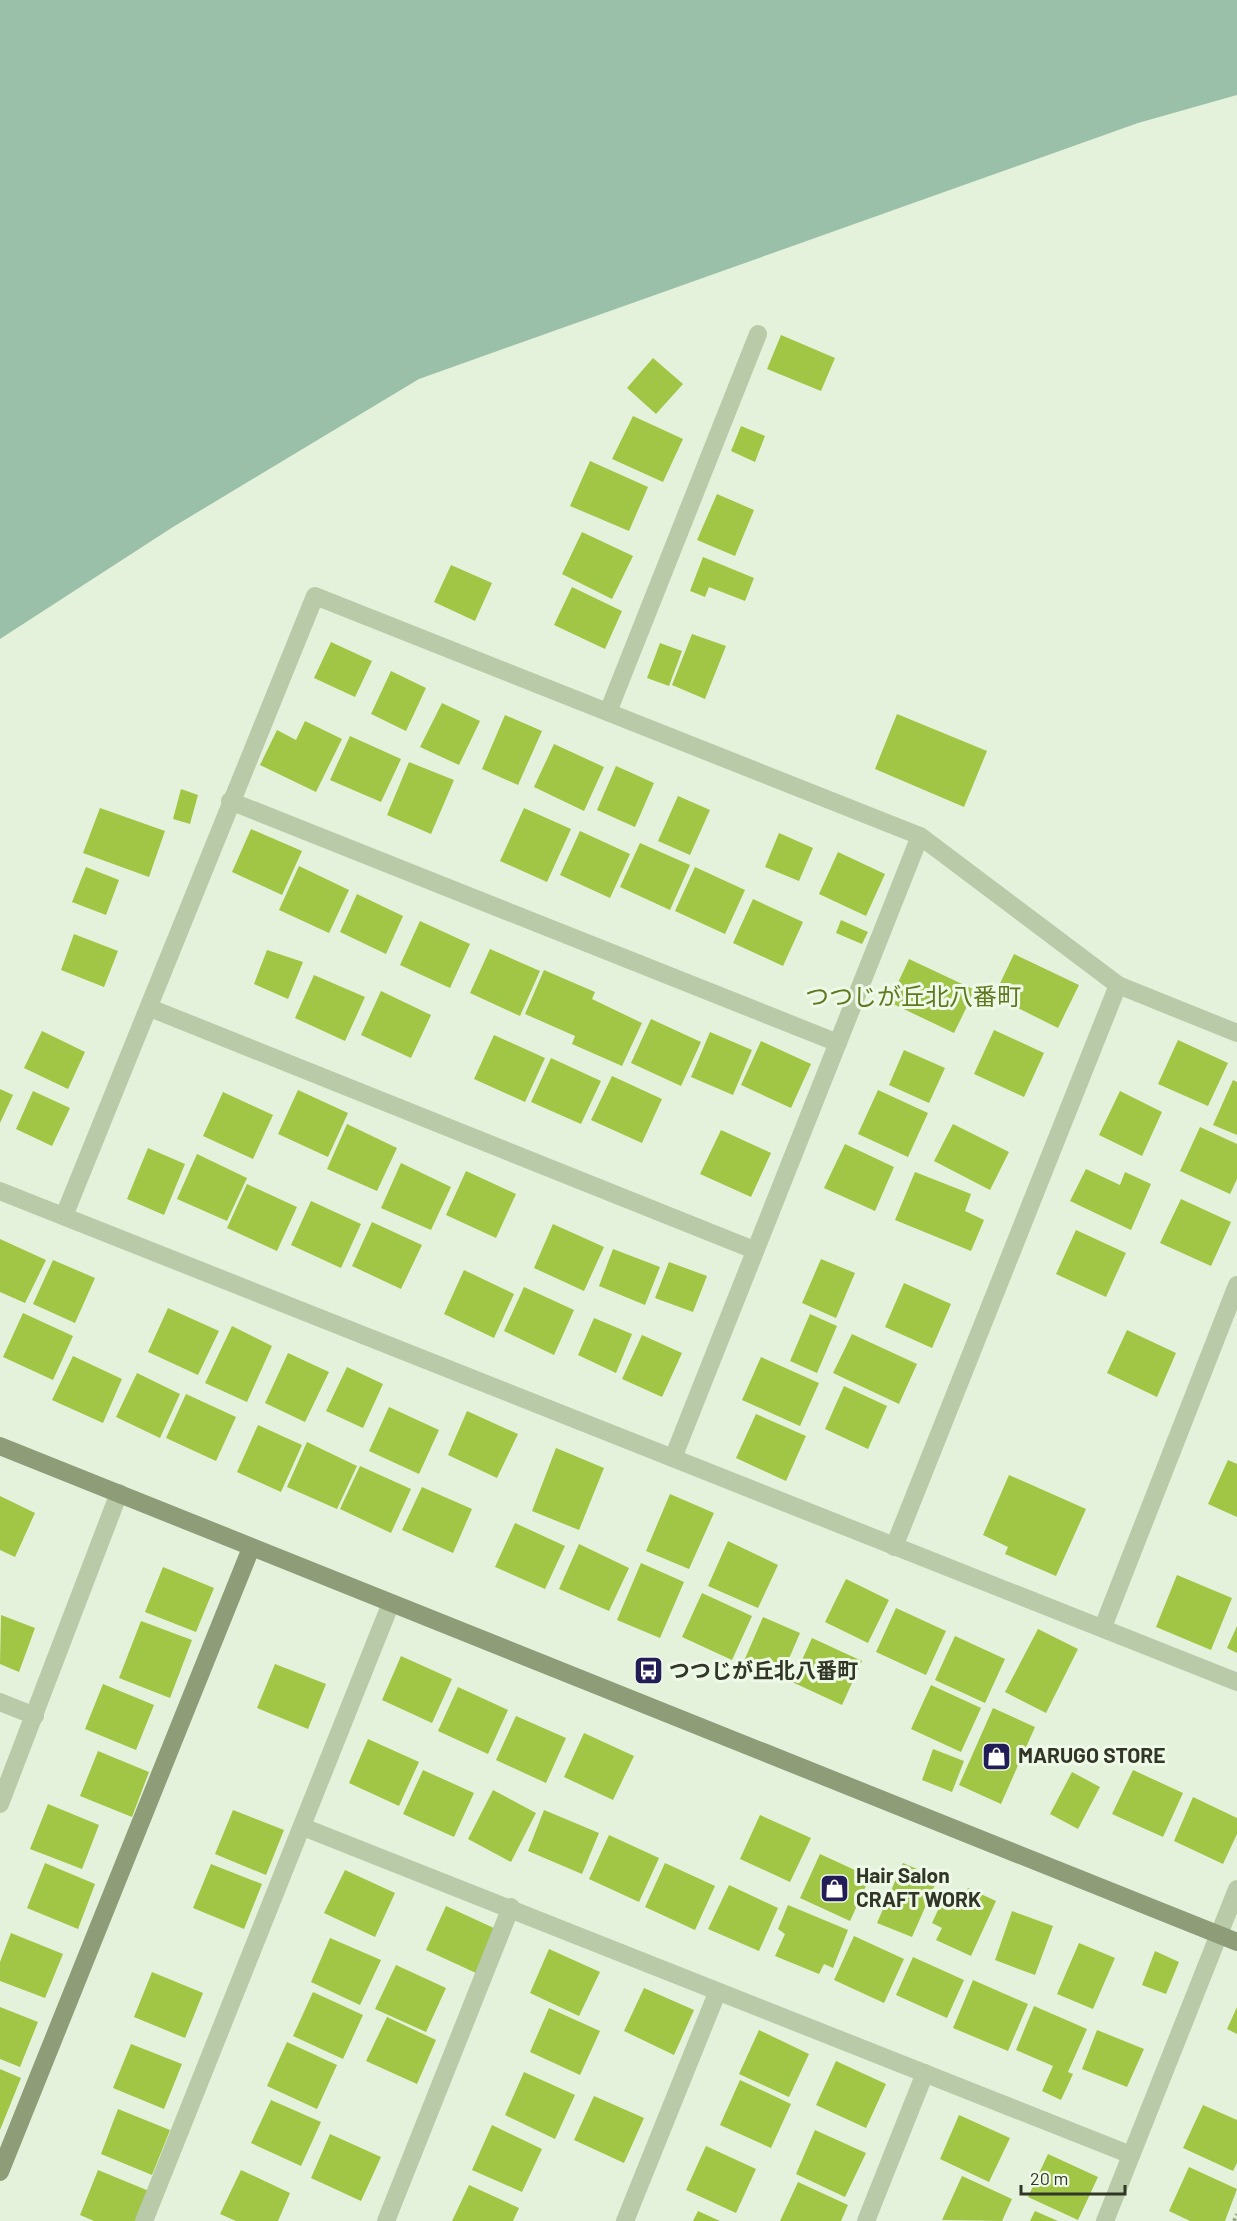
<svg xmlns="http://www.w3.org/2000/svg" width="1237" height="2221" font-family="Barlow,'Noto Sans JP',sans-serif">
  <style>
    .green { fill: #9bc0a9 }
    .building { fill: #a1c545 }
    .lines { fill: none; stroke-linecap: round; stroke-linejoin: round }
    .path { stroke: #98a886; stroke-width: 4; stroke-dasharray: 3 3; stroke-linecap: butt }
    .street { stroke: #b8caa7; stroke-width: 18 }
    .secondary { stroke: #8e9d78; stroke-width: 18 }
    .labels { text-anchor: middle; stroke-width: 6; stroke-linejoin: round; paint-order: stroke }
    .poi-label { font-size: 21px; font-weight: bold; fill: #313627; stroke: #eff9e7; text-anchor: start }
    .quarter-label { font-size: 24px; fill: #60781f; stroke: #eff9e7 }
  </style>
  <rect width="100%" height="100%" fill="#e5f2db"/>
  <polygon class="green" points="0,0 1237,0 1237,95 1138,123 419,379 173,527 0,639"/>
  <g class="building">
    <polygon points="781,335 835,358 821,391 767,369"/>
    <polygon points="653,358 683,384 656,414 627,388"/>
    <polygon points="633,416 683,439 663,482 612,459"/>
    <polygon points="741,426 765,436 755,462 731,451"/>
    <polygon points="590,461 648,487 629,531 570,506"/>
    <polygon points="717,494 754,510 735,556 697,540"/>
    <polygon points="582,532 633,556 612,599 562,574"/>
    <polygon points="703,557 754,578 745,601 709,587 705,597 690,591"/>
    <polygon points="451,565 492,583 475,621 434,602"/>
    <polygon points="572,587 622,611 605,649 554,625"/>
    <polygon points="692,634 726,646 705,699 672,685"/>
    <polygon points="331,642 372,661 355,697 314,678"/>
    <polygon points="660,643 682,651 669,686 647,678"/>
    <polygon points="391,671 426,688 406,731 371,714"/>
    <polygon points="442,703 480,721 459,765 420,747"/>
    <polygon points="897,714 987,751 964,807 875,769"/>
    <polygon points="505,715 542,731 518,785 482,769"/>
    <polygon points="305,721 342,739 316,792 260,765 277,730 296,740"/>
    <polygon points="350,736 401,759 381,802 330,780"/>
    <polygon points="554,744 604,767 584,811 534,787"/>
    <polygon points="409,762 454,780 431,834 387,815"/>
    <polygon points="616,766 654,783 635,827 597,810"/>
    <polygon points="181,789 198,795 190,824 173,819"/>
    <polygon points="678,796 710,810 690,855 658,841"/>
    <polygon points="100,808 165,831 149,877 83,853"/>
    <polygon points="524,808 571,829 547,882 500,861"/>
    <polygon points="251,829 302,851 282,895 232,872"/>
    <polygon points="580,831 630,854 610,898 560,875"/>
    <polygon points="779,833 813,848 799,881 765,867"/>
    <polygon points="640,843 690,865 670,910 620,887"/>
    <polygon points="838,852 885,874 866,916 819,894"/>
    <polygon points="299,866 349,890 329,933 279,910"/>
    <polygon points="86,867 119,880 106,915 72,902"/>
    <polygon points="695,867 745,890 725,934 675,911"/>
    <polygon points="357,894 403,916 386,954 340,932"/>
    <polygon points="753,899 803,922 783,966 733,943"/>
    <polygon points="841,920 868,932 862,944 836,933"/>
    <polygon points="420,921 470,944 450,988 400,965"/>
    <polygon points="74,934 118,951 104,987 61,970"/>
    <polygon points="490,949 540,971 520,1016 470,993"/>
    <polygon points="267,950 303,962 288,999 254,984"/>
    <polygon points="1014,954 1079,985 1058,1028 994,996"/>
    <polygon points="909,959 975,990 954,1033 889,1002"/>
    <polygon points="544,970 595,992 592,999 642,1023 622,1066 572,1044 575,1036 525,1014"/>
    <polygon points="314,975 365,997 345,1041 295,1018"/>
    <polygon points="381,991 431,1015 411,1058 361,1035"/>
    <polygon points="651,1019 701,1042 681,1086 631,1063"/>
    <polygon points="994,1030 1044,1053 1024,1097 974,1074"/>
    <polygon points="42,1031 85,1052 68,1089 24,1068"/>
    <polygon points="710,1032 752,1050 733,1095 691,1077"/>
    <polygon points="494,1035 545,1058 525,1102 474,1079"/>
    <polygon points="1178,1040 1228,1063 1208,1106 1158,1084"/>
    <polygon points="761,1041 811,1064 791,1108 741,1085"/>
    <polygon points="904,1050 945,1068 929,1103 889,1085"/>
    <polygon points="551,1058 601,1081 581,1124 531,1102"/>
    <polygon points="612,1076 662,1099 642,1143 591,1120"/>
    <polygon points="1233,1080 1237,1082 1237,1135 1213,1125"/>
    <polygon points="0,1089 13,1095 0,1123"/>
    <polygon points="298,1090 348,1113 328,1157 278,1134"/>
    <polygon points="878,1090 928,1113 908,1157 858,1134"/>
    <polygon points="33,1091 70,1108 52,1146 16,1129"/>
    <polygon points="1120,1091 1162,1112 1142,1156 1099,1135"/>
    <polygon points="223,1092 273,1115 253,1159 203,1136"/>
    <polygon points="347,1124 397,1148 377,1191 327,1169"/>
    <polygon points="953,1124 1009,1152 990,1190 934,1161"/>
    <polygon points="1200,1127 1237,1144 1237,1179 1230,1194 1180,1171"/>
    <polygon points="721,1130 771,1153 751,1197 700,1174"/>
    <polygon points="845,1144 894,1167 875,1211 824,1188"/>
    <polygon points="148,1148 185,1164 164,1215 127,1199"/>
    <polygon points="197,1154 247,1178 227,1221 177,1199"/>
    <polygon points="401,1163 451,1187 431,1230 381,1208"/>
    <polygon points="1086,1169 1120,1185 1125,1172 1151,1184 1131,1230 1070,1201"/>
    <polygon points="466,1171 516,1194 496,1238 446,1215"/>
    <polygon points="915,1172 971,1194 965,1211 984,1220 971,1251 895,1220"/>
    <polygon points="247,1184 297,1207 277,1251 227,1228"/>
    <polygon points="1181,1199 1231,1222 1211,1266 1160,1243"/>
    <polygon points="311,1201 361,1224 341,1268 291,1245"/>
    <polygon points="372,1222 422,1245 401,1289 352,1266"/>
    <polygon points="553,1224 604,1247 584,1291 534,1268"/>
    <polygon points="1076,1230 1126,1253 1106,1297 1056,1274"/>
    <polygon points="0,1239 46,1260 25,1303 0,1292"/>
    <polygon points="613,1249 660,1267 645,1305 599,1286"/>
    <polygon points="821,1259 855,1273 836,1318 802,1303"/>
    <polygon points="53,1260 95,1278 75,1323 33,1304"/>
    <polygon points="669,1262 707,1276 693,1312 655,1298"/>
    <polygon points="464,1270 514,1294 494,1338 444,1314"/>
    <polygon points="904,1283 951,1304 932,1348 885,1327"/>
    <polygon points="524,1287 574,1310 554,1355 504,1331"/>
    <polygon points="168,1308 219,1331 198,1375 148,1352"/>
    <polygon points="23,1313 73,1336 53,1380 3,1357"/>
    <polygon points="810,1314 837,1326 817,1373 790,1361"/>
    <polygon points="594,1318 632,1334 616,1373 578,1355"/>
    <polygon points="232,1326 272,1346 247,1402 205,1383"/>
    <polygon points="1127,1330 1176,1353 1157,1397 1107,1373"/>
    <polygon points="852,1334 917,1364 899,1404 833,1373"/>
    <polygon points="642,1335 682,1353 662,1397 622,1379"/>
    <polygon points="288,1353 329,1372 305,1422 265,1403"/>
    <polygon points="73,1356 122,1379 103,1423 52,1400"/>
    <polygon points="761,1357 819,1383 800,1426 742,1400"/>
    <polygon points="347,1367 383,1384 363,1428 326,1411"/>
    <polygon points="137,1373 180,1394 160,1438 116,1417"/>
    <polygon points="844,1386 887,1406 868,1449 825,1429"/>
    <polygon points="186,1394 236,1417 216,1461 166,1438"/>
    <polygon points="389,1407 439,1430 419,1474 369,1451"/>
    <polygon points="467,1411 518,1434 497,1478 448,1455"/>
    <polygon points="756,1414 806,1436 786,1481 736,1458"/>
    <polygon points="258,1425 302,1445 281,1492 237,1472"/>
    <polygon points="307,1442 357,1466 337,1509 287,1487"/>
    <polygon points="556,1448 604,1468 579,1530 532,1511"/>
    <polygon points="1228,1460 1237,1464 1237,1517 1208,1504"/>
    <polygon points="360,1466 411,1489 391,1533 340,1509"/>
    <polygon points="1009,1475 1086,1509 1056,1576 1005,1554 1008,1547 983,1535"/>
    <polygon points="422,1487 472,1509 453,1553 402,1530"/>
    <polygon points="670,1494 714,1513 689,1569 646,1551"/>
    <polygon points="0,1496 35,1513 15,1557 0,1550"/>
    <polygon points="515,1523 565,1546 545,1589 495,1567"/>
    <polygon points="728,1541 778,1565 758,1608 708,1586"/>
    <polygon points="579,1544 629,1568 609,1611 559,1589"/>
    <polygon points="641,1563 684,1582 660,1638 617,1620"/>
    <polygon points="163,1567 214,1588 196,1632 145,1612"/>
    <polygon points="1177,1575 1232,1598 1211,1650 1156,1627"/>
    <polygon points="846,1579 889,1600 868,1643 825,1622"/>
    <polygon points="702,1593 752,1616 732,1660 682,1637"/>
    <polygon points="896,1608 946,1631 926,1675 876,1652"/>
    <polygon points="1,1615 35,1628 19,1672 0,1664"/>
    <polygon points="763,1617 800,1633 781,1677 744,1661"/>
    <polygon points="141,1621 192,1640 170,1698 119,1678"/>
    <polygon points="1237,1626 1237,1653 1227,1648"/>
    <polygon points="1038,1629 1078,1649 1046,1713 1005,1692"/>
    <polygon points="955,1636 1005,1659 985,1703 935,1680"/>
    <polygon points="812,1638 862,1661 842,1705 792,1682"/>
    <polygon points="401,1656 452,1679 432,1723 382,1700"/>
    <polygon points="275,1664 326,1684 308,1729 257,1708"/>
    <polygon points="103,1684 154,1705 136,1750 85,1729"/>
    <polygon points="931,1685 981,1708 961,1752 911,1729"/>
    <polygon points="458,1687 508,1710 488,1754 438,1731"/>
    <polygon points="993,1708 1035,1727 1001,1804 959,1785"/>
    <polygon points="516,1716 566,1738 546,1783 496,1760"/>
    <polygon points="584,1733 634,1756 613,1800 564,1777"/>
    <polygon points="368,1739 419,1762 399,1806 349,1783"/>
    <polygon points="933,1749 964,1761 952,1792 922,1780"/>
    <polygon points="98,1751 149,1772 132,1817 80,1796"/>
    <polygon points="423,1770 474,1793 454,1837 403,1814"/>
    <polygon points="1133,1770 1183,1793 1163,1837 1112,1814"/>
    <polygon points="1072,1772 1100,1787 1078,1829 1050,1814"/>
    <polygon points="493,1790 536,1813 511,1862 468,1839"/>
    <polygon points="1193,1797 1237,1818 1237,1834 1223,1864 1174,1841"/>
    <polygon points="48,1804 99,1825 82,1869 30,1849"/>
    <polygon points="233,1810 284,1830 266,1875 215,1854"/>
    <polygon points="544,1810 599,1833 582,1874 528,1851"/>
    <polygon points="760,1815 811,1838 790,1882 740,1859"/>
    <polygon points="609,1835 659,1858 639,1902 589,1879"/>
    <polygon points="820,1854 870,1877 850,1921 800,1898"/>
    <polygon points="45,1863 95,1884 78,1929 27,1908"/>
    <polygon points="665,1863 715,1886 695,1930 645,1907"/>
    <polygon points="903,1863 938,1878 912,1937 877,1923"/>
    <polygon points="211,1864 262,1884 244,1929 193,1908"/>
    <polygon points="345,1870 395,1893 375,1937 324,1913"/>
    <polygon points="729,1885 778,1908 759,1951 708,1929"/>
    <polygon points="968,1888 996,1901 971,1956 936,1940 942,1928 932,1923 945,1895 961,1902"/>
    <polygon points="788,1905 848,1930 833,1968 824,1964 819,1974 775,1956 785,1934 778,1929"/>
    <polygon points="446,1906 496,1929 476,1973 426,1950"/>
    <polygon points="1012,1911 1053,1926 1035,1975 995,1960"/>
    <polygon points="11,1933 63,1954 45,1998 0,1981 0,1962"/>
    <polygon points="854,1936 904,1959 884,2003 834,1980"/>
    <polygon points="330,1938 381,1960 360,2005 311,1982"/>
    <polygon points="1079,1943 1115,1958 1093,2009 1057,1994"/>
    <polygon points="549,1949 600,1972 579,2016 530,1993"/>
    <polygon points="1155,1951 1179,1962 1166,1994 1142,1985"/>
    <polygon points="913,1957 964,1980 947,2018 896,1995"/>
    <polygon points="396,1965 446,1988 426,2032 375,2009"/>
    <polygon points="152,1972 203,1993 185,2038 134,2017"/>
    <polygon points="973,1980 1028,2004 1008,2051 953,2028"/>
    <polygon points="644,1988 694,2010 674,2055 624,2031"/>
    <polygon points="313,1992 363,2015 343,2059 293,2036"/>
    <polygon points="1034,2006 1087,2029 1068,2072 1073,2074 1061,2100 1042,2091 1053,2066 1016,2050"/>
    <polygon points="0,2007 38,2022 20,2067 0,2059"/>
    <polygon points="1237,2007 1237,2034 1227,2029"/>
    <polygon points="549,2008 600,2031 580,2075 530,2052"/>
    <polygon points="387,2017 436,2040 417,2084 366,2061"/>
    <polygon points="759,2030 809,2054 789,2097 739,2074"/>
    <polygon points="1097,2030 1144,2049 1127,2087 1082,2069"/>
    <polygon points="287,2042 337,2065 317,2109 267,2086"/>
    <polygon points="131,2044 182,2064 164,2109 113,2088"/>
    <polygon points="836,2061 886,2084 866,2128 816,2105"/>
    <polygon points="0,2069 21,2078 0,2130"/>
    <polygon points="524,2072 575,2095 555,2139 505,2115"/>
    <polygon points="740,2080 791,2104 771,2148 720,2125"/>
    <polygon points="594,2096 644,2118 624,2163 574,2140"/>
    <polygon points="271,2100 321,2122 301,2166 251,2143"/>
    <polygon points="1203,2105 1237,2120 1237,2163 1233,2171 1183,2148"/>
    <polygon points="118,2109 170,2130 152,2175 101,2154"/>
    <polygon points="959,2115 1010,2138 989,2182 940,2159"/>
    <polygon points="492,2125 542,2149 522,2192 472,2170"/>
    <polygon points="815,2130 866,2153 845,2197 796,2174"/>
    <polygon points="330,2134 381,2157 361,2201 311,2178"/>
    <polygon points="706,2146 756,2169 736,2213 686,2190"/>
    <polygon points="1048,2154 1098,2177 1078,2220 1028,2197"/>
    <polygon points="1189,2167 1237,2189 1225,2221 1190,2221 1169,2211"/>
    <polygon points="98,2170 149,2191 137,2221 94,2221 80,2215"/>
    <polygon points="241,2170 290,2193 278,2221 236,2221 220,2214"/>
    <polygon points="962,2176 1012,2199 1002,2221 942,2220"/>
    <polygon points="798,2182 848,2205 841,2221 780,2221"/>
    <polygon points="469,2185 519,2208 513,2221 452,2221"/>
    <polygon points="698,2211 720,2221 693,2221"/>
    <polygon points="1035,2211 1058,2221 1030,2221"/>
  </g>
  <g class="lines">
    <polyline class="path" points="1234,2221 1237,2214"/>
    <g class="street">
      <polyline points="608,712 758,334"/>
      <polyline points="230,801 838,1043"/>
      <polyline points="150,1008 754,1250"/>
      <polyline points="0,1191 1237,1682"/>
      <polyline points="64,1216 315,596 920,836 1118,985 1237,1033"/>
      <polyline points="673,1458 920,836"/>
      <polyline points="894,1547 1118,985"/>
      <polyline points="1103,1627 1237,1285"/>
      <polyline points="0,1702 35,1716"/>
      <polyline points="0,1804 119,1493"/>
      <polyline points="303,1827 1131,2155"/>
      <polyline points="144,2221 391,1603"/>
      <polyline points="386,2221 511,1907"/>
      <polyline points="625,2221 717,1993"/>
      <polyline points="866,2221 925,2073"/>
      <polyline points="1105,2221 1237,1889"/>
    </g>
    <g class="secondary">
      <polyline points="0,1446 1237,1942"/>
      <polyline points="0,2172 251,1548"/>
    </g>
  </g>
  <defs>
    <symbol id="bus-square" viewBox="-11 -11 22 22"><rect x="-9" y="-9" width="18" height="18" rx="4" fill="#231d57" stroke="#eff9e7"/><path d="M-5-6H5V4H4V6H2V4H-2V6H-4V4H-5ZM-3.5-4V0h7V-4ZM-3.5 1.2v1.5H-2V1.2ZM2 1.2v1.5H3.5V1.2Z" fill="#fff"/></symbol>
    <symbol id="shop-square" viewBox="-11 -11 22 22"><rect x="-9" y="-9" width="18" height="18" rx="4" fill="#231d57" stroke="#eff9e7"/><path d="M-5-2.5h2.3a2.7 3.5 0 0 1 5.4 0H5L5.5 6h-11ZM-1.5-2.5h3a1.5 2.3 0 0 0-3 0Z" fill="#fff"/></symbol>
  </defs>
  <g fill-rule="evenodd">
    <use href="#bus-square" x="632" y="1654" width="33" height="33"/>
    <use href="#shop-square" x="980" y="1740" width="33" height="33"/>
    <use href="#shop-square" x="818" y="1872" width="33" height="33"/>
  </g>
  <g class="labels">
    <g class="poi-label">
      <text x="669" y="1678">つつじが丘北八番町</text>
      <text x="1018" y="1763">MARUGO STORE</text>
      <text x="856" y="1883">Hair Salon<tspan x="856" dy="24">CRAFT WORK</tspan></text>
    </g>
    <g class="quarter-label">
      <text x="913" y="1005">つつじが丘北八番町</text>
    </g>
  </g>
  <path d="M1021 2185v9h104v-9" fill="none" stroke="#313627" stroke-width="3"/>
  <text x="1030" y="2185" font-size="18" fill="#313627" stroke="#eff9e7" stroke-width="4.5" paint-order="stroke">20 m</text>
</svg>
